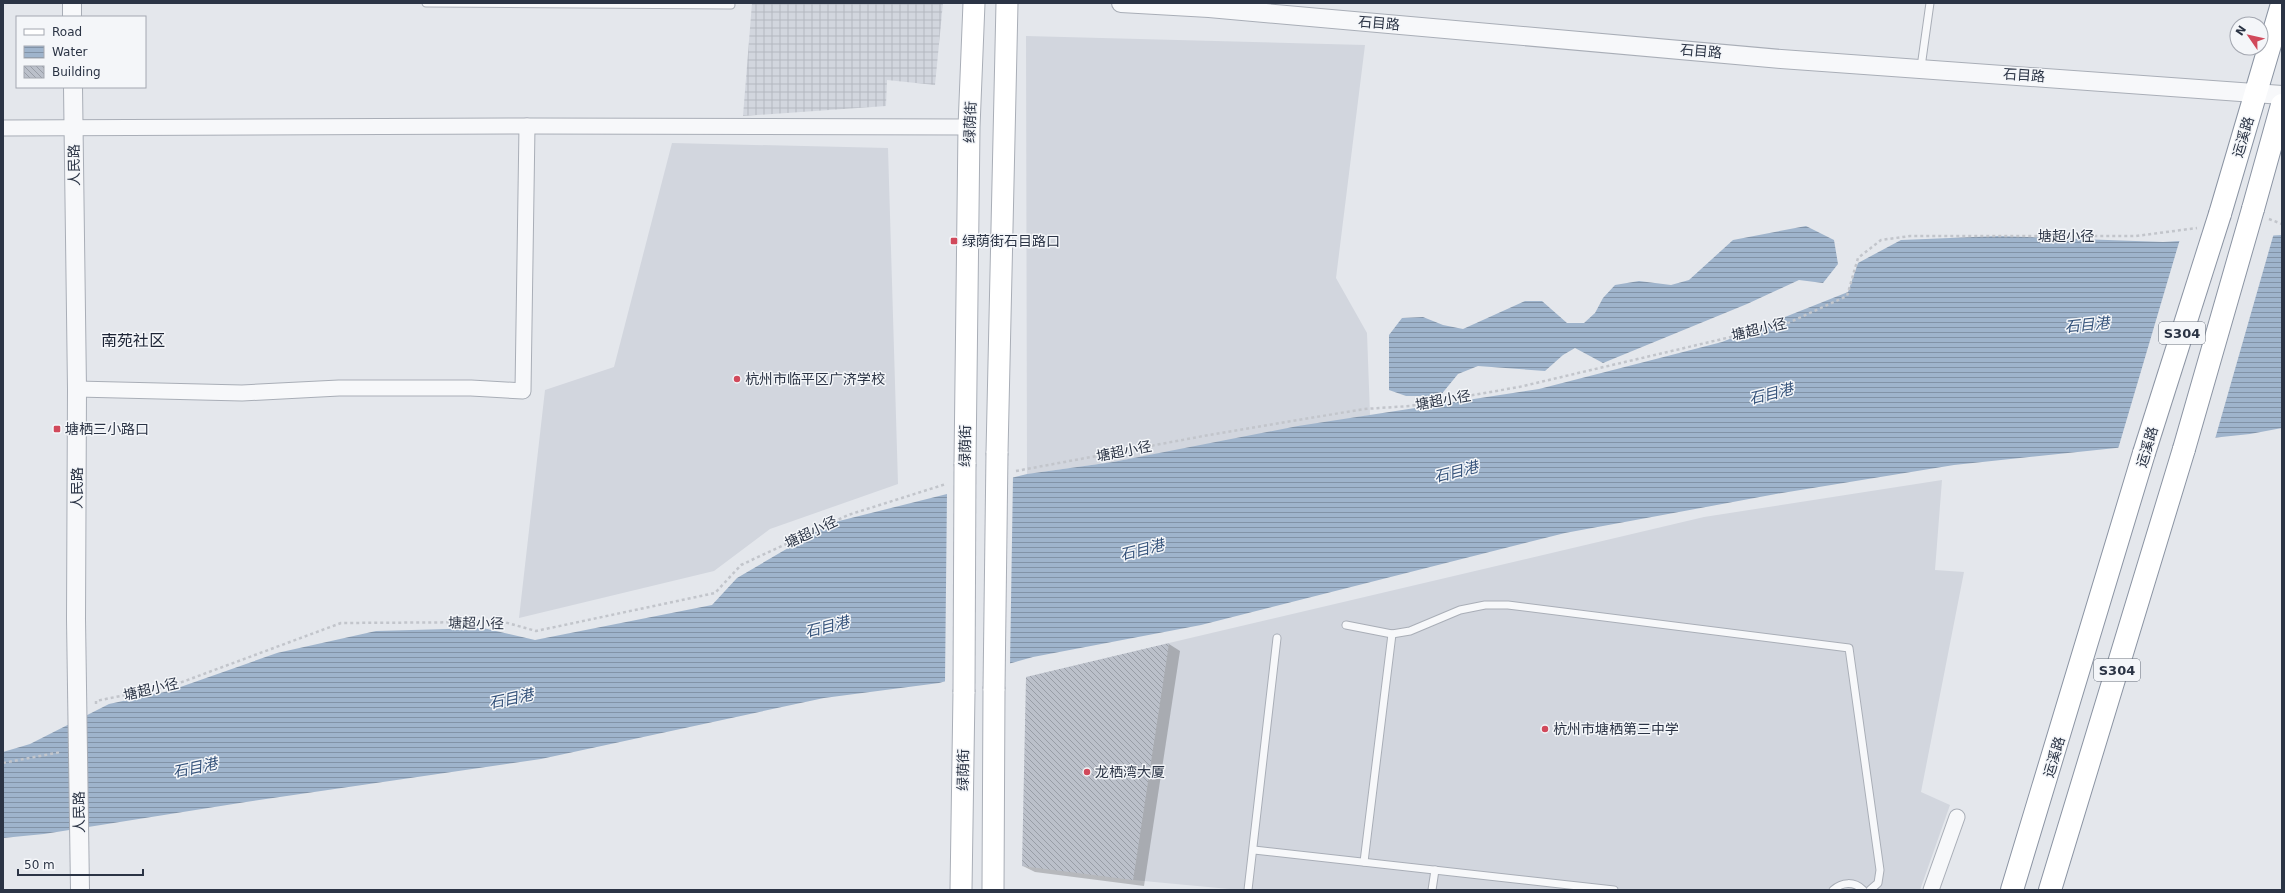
<svg xmlns="http://www.w3.org/2000/svg" width="2285" height="893" font-family="'DejaVu Sans','Noto Sans SC',sans-serif">
  <style>
    .built { fill: #d2d6de }
    .industrial { fill: url(#industrial-grid) }
    .water { fill: url(#water-rules) }
    .pier { fill: #e4e7ec }
    .shadow { fill: #0003 }
    .building { fill: url(#building-back-hatch) }
    .lines { fill: none; stroke-linecap: round; stroke-linejoin: round }
    .service-casing { stroke: #a9aeb7; stroke-width: 9 }
    .minor-casing { stroke: #a9aeb7; stroke-width: 17 }
    .tertiary-casing { stroke: #a9aeb7; stroke-width: 20 }
    .secondary-casing { stroke: #a9aeb7; stroke-width: 23 }
    .trunk-casing { stroke: #8b94a3; stroke-width: 24 }
    .path { stroke: #c2c5cb; stroke-width: 2.5; stroke-dasharray: 3 3; stroke-linecap: butt }
    .service { stroke: #f7f8fa; stroke-width: 7 }
    .minor { stroke: #f7f8fa; stroke-width: 15 }
    .tertiary { stroke: #f7f8fa; stroke-width: 18 }
    .secondary { stroke: #fff; stroke-width: 21 }
    .trunk { stroke: #fff; stroke-width: 22 }
    .tertiary-bridge-casing { stroke: #a9aeb7; stroke-width: 20; stroke-linecap: butt }
    .secondary-bridge-casing { stroke: #a9aeb7; stroke-width: 23; stroke-linecap: butt }
    .trunk-bridge-casing { stroke: #8b94a3; stroke-width: 24; stroke-linecap: butt }
    .tertiary-bridge { stroke: #f7f8fa; stroke-width: 18 }
    .secondary-bridge { stroke: #fff; stroke-width: 21 }
    .trunk-bridge { stroke: #fff; stroke-width: 22 }
    .poi-dot { fill: #d1495b; stroke: #f4f6f9; stroke-width: 1.5 }
    .labels { text-anchor: middle; stroke-width: 3; stroke-linejoin: round; paint-order: stroke }
    .shield { fill: #f4f6f9; stroke: #676e7b; stroke-width: 1 }
    .shield-label { font-size: 13px; font-weight: bold; fill: #2b3445 }
    .street-label { font-size: 14px; fill: #2b3445; stroke: #f4f6f9 }
    .poi-label { font-size: 14px; fill: #2b3445; stroke: #f4f6f9; text-anchor: start }
    .water-label { font-size: 15px; font-style: italic; fill: #34527a; stroke: #f4f6f9 }
    .quarter-label { font-size: 16px; fill: #1d2536; stroke: #f4f6f9 }
  </style>
  <defs>
    <pattern id="industrial-grid" width="8" height="8" patternUnits="userSpaceOnUse"><rect width="8" height="8" fill="#d2d6de"/><path d="M0 4h8M4 0v8" fill="none" stroke="#b4b8c0"/></pattern>
    <pattern id="water-rules" width="6" height="5" patternUnits="userSpaceOnUse"><rect width="6" height="5" fill="#9fb4cc"/><path d="M0 2.5h6" fill="none" stroke="#8293a7"/></pattern>
    <pattern id="building-back-hatch" width="6" height="6" patternUnits="userSpaceOnUse"><rect width="6" height="6" fill="#bbc0ca"/><path d="M-1 5l2 2M0 0l6 6M5-1l2 2" fill="none" stroke="#989da6"/></pattern>
  </defs>
  <rect width="100%" height="100%" fill="#e4e7ec"/>
  <g class="built">
    <polygon points="1026,36 1365,45 1336,278 1367,333 1370,415 1113,462 1027,474"/>
    <polygon points="672,143 888,148 898,484 770,529 714,571 519,618 545,390 614,367"/>
    <polygon points="1942,480 1935,570 1964,572 1921,792 1950,805 1920,890 1240,890 1133,880 1169,643 1704,517"/>
  </g>
  <polygon class="industrial" points="752,3 943,3 935,85 887,80 886,106 743,116"/>
  <g class="water">
    <polygon points="1806,226 1834,240 1838,264 1823,283 1799,280 1747,304 1603,363 1575,348 1563,355 1545,371 1478,366 1458,374 1440,396 1406,396 1389,390 1389,335 1402,318 1423,317 1443,325 1463,329 1525,301 1542,301 1567,323 1584,323 1595,313 1603,298 1615,285 1639,281 1671,285 1689,280 1733,240"/>
    <polygon points="2282,235 2282,428 2250,434 1954,465 1782,493 1565,533 1201,625 1033,657 939,683 824,698 541,759 246,802 44,834 3,838 3,752 30,744 109,704 169,691 277,653 376,631 483,628 535,640 712,605 737,578 831,523 1027,474 1113,462 1298,426 1539,389 1722,342 1848,292 1858,263 1901,240 1999,236 2163,242"/>
  </g>
  <g class="pier">
    <polygon points="2274,233 2215,439 2118,449 2180,239"/>
    <polygon points="1013,476 1010,666 945,683 947,492"/>
  </g>
  <polygon class="shadow" points="1169,644 1180,651 1144,886 1035,872 1023,866 1027,678"/>
  <polygon class="building" points="1169,643 1133,880 1022,866 1026,677"/>
  <g class="lines">
    <defs>
      <g id="service">
        <polyline points="426,3 731,5"/>
        <polyline points="1921,67 1930,3"/>
        <polyline points="1346,625 1392,634 1410,631 1460,610 1485,605 1508,605 1849,648 1880,870 1878,883 1870,890"/>
        <polyline points="1254,850 1614,890"/>
        <polyline points="1364,862 1392,634"/>
        <polyline points="1248,890 1277,638"/>
        <polyline points="1432,890 1435,870"/>
        <path d="M1833,890C1842,882 1854,881 1863,890"/>
      </g>
      <g id="minor">
        <polyline points="3,128 527,126 969,127"/>
        <polyline points="77,389 242,393 339,388 471,388 523,391 527,126"/>
        <polyline points="1931,890 1957,817"/>
      </g>
      <g id="tertiary">
        <polyline points="72,3 72,17"/>
        <polyline points="1121,3 1209,8 1781,59 2282,95"/>
        <polyline points="73,87 77,389 76,619"/>
      </g>
      <g id="secondary">
        <polyline points="997,453 1007,3"/>
        <polyline points="965,464 969,127 974,3"/>
        <polyline points="961,890 964,692"/>
        <polyline points="993,890 994,689"/>
      </g>
      <g id="trunk">
        <polyline points="2253,209 2282,105"/>
        <polyline points="2220,214 2282,4"/>
        <polyline points="2012,890 2144,453"/>
        <polyline points="2050,890 2184,449"/>
      </g>
    </defs>
    <use href="#service" class="service-casing"/>
    <use href="#minor" class="minor-casing"/>
    <use href="#tertiary" class="tertiary-casing"/>
    <use href="#secondary" class="secondary-casing"/>
    <use href="#trunk" class="trunk-casing"/>
    <g class="path">
      <polyline points="2269,219 2282,224"/>
      <polyline points="1016,471 1209,435 1364,409 1410,406 1519,387 1786,324 1847,296 1858,258 1881,240 1910,236 2136,236 2197,228"/>
      <polyline points="96,704 96,701 174,685 341,623 504,622 536,631 715,593 741,565 848,515 946,484"/>
      <polyline points="3,763 61,752"/>
    </g>
    <use href="#service" class="service"/>
    <use href="#minor" class="minor"/>
    <use href="#tertiary" class="tertiary"/>
    <use href="#secondary" class="secondary"/>
    <use href="#trunk" class="trunk"/>
    <defs>
      <polyline id="tertiary-bridge" points="76,619 80,890"/>
      <g id="secondary-bridge">
        <polyline points="994,689 997,453"/>
        <polyline points="964,692 965,464"/>
      </g>
      <g id="trunk-bridge">
        <polyline points="2184,449 2253,209"/>
        <polyline points="2144,453 2220,214"/>
      </g>
    </defs>
    <use href="#tertiary-bridge" class="tertiary-bridge-casing"/>
    <use href="#secondary-bridge" class="secondary-bridge-casing"/>
    <use href="#trunk-bridge" class="trunk-bridge-casing"/>
    <use href="#tertiary-bridge" class="tertiary-bridge"/>
    <use href="#secondary-bridge" class="secondary-bridge"/>
    <use href="#trunk-bridge" class="trunk-bridge"/>
  </g>
  <g class="poi-dot">
    <rect x="950" y="237" width="8" height="8" rx="2"/>
    <circle cx="737" cy="379" r="4"/>
    <rect x="53" y="425" width="8" height="8" rx="2"/>
    <circle cx="1545" cy="729" r="4"/>
    <circle cx="1087" cy="772" r="4"/>
  </g>
  <g class="labels">
    <g class="shield">
      <rect x="2159" y="322" width="46" height="22" rx="3"/>
      <rect x="2094" y="659" width="46" height="22" rx="3"/>
    </g>
    <g class="shield-label">
      <text x="2182" y="338">S304</text>
      <text x="2117" y="675">S304</text>
    </g>
    <g class="street-label">
      <text transform="translate(1379 23) rotate(5)" y="5">石目路</text>
      <text transform="translate(1701 51) rotate(5)" y="5">石目路</text>
      <text transform="translate(2024 75) rotate(4)" y="5">石目路</text>
      <text transform="translate(970 122) rotate(-88)" y="5">绿荫街</text>
      <text transform="translate(2243 137) rotate(-73)" y="5">运溪路</text>
      <text transform="translate(74 165) rotate(-91)" y="5">人民路</text>
      <text x="2066" y="241">塘超小径</text>
      <text transform="translate(1759 329) rotate(-13)" y="5">塘超小径</text>
      <text transform="translate(1443 400) rotate(-10)" y="5">塘超小径</text>
      <text transform="translate(965 446) rotate(-89)" y="5">绿荫街</text>
      <text transform="translate(2147 447) rotate(-73)" y="5">运溪路</text>
      <text transform="translate(1124 451) rotate(-11)" y="5">塘超小径</text>
      <text transform="translate(77 488) rotate(-90)" y="5">人民路</text>
      <text transform="translate(811 532) rotate(-25)" y="5">塘超小径</text>
      <text transform="translate(476 623) rotate(1)" y="5">塘超小径</text>
      <text transform="translate(151 689) rotate(-13)" y="5">塘超小径</text>
      <text transform="translate(2054 757) rotate(-73)" y="5">运溪路</text>
      <text transform="translate(963 770) rotate(-89)" y="5">绿荫街</text>
      <text transform="translate(79 812) rotate(-91)" y="5">人民路</text>
    </g>
    <g class="poi-label">
      <text x="962" y="246">绿荫街石目路口</text>
      <text x="745" y="384">杭州市临平区广济学校</text>
      <text x="65" y="434">塘栖三小路口</text>
      <text x="1553" y="734">杭州市塘栖第三中学</text>
      <text x="1095" y="777">龙栖湾大厦</text>
    </g>
    <g class="water-label">
      <text transform="translate(2087 325) rotate(-6)" y="5">石目港</text>
      <text transform="translate(1771 394) rotate(-14)" y="5">石目港</text>
      <text transform="translate(1456 472) rotate(-14)" y="5">石目港</text>
      <text transform="translate(1142 550) rotate(-14)" y="5">石目港</text>
      <text transform="translate(827 627) rotate(-14)" y="5">石目港</text>
      <text transform="translate(511 699) rotate(-12)" y="5">石目港</text>
      <text transform="translate(195 768) rotate(-12)" y="5">石目港</text>
    </g>
    <g class="quarter-label">
      <text x="133" y="346">南苑社区</text>
    </g>
  </g>
  <rect width="2285" height="893" fill="none" stroke="#2b3445" stroke-width="8"/>
  <rect x="16" y="16" width="130" height="72" fill="#f4f6f9" stroke="#a4a8b1"/>
  <rect x="24" y="29" width="20" height="6" fill="#ffffff" stroke="#a4a8b1"/>
  <text x="52" y="36" font-size="12" fill="#2b3445">Road</text>
  <rect x="24" y="46" width="20" height="12" fill="url(#water-rules)" stroke="#a4a8b1"/>
  <text x="52" y="56" font-size="12" fill="#2b3445">Water</text>
  <rect x="24" y="66" width="20" height="12" fill="url(#building-back-hatch)" stroke="#a4a8b1"/>
  <text x="52" y="76" font-size="12" fill="#2b3445">Building</text>
  <g transform="translate(2249 36) rotate(304)"><circle r="19" fill="#f4f6f9" stroke="#a4a8b1"/>
  <path d="M0-3L7 15L0 10L-7 15Z" fill="#d1495b"/>
  <text y="-6" font-size="11" font-weight="bold" text-anchor="middle" fill="#2b3445">N</text>
  </g>
  <path d="M18 869v6h125v-6" fill="none" stroke="#2b3445" stroke-width="2"/>
  <text x="24" y="869" font-size="12" fill="#2b3445" stroke="#f4f6f9" stroke-width="3" paint-order="stroke">50 m</text>
</svg>
